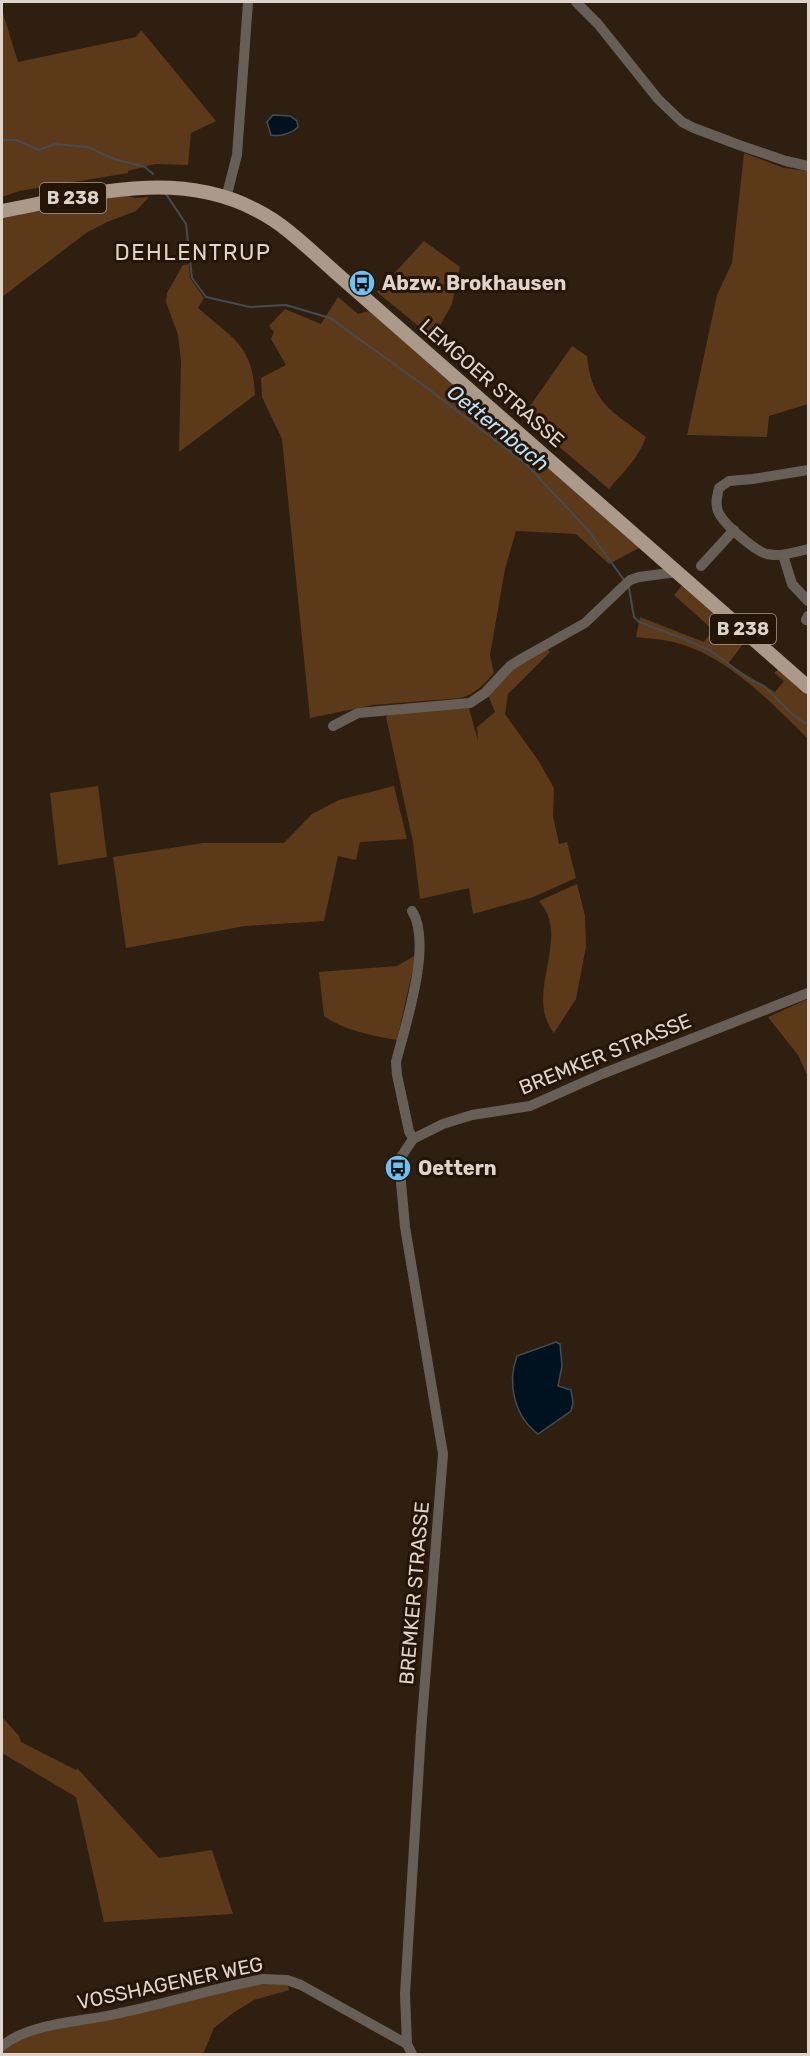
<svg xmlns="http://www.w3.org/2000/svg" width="810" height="2056" font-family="Rubik,sans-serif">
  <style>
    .green { fill: #5c3919 }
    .water { fill: #001220; stroke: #434c53; stroke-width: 1.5 }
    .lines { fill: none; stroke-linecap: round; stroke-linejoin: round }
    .stream { stroke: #434c53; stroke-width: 2 }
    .minor { stroke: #675e57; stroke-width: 10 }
    .major { stroke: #ab998a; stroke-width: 14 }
    .labels { text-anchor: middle; stroke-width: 6; stroke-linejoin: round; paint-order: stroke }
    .shield { fill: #251507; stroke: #a79b90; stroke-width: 1.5 }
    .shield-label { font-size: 18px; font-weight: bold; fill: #dfd4cb }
    .poi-label { font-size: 20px; font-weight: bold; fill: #dfd4cb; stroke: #251507; text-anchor: start }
    .street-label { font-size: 20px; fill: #dfd4cb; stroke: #251507 }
    .water-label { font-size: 21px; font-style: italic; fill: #b8e1fb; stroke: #251507 }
    .quarter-label { font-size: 22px; letter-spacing: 1.5px; fill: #dfd4cb; stroke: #251507 }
  </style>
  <rect width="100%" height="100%" fill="#2f1f11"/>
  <g class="green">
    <polygon points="2,10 18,62 136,37 141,30 216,121 191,133 188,165 155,164 128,171 128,173 19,191 2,197"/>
    <polygon points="744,153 784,168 808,171 808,404 769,416 767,437 687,435 717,295 732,263"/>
    <polygon points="125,195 136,198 149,197 136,211 107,222 86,233 2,297 2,216"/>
    <polygon points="424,241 460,267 452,304 433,338 377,292"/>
    <path d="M189,264L190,278L204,298L198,308C232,338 253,345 255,395L179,452L181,361L178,335L166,302L167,293L183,265Z"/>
    <path d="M338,297L358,314L369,311L639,548L609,564L576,534L516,531L505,569L490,655L494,673C484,685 476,693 461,698L373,705L310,718L282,439L262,397L261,378L286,365L271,339L274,332L269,326L285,309L321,324Z"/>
    <path d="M572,346L587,356C592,404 611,410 646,437C638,459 623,472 609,489L523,416Z"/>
    <path d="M684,583L746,640L728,664L775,692L784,681L774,673L779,669L808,695V739C773,704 727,656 677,643C664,639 649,639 636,637L640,617L704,642L713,630L674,595Z"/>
    <polygon points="547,648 550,652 508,694 505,714 538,760 554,788 553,816 559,844 567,842 576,878 531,898 473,914 469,888 420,899 413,842 386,717 390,713 469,708 478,741 477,727 495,712 488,695 506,670"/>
    <polygon points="98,786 107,857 58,865 50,793"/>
    <polygon points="394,786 407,839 360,842 356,860 338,856 324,921 245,926 126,948 113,857 203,843 284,843 312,814 339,800"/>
    <path d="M577,884L585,916L586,947L576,999L554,1033C526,998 563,950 547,913C545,909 542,905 539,901Z"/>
    <path d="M416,955L397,1040C373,1036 343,1030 324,1016L319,972L397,966Z"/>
    <polygon points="808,999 808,1077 798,1055 768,1017"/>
    <polygon points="2,1717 19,1736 21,1742 76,1770 77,1768 159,1858 212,1850 233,1914 104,1922 76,1797 2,1753"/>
    <polygon points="287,1982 289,1990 254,2000 233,2013 214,2028 203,2054 2,2054 2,2048 39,2032 235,1987"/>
  </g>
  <g class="water">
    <path d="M273,115L290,116L297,121L298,127C292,133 280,137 271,135L267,122Z"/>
    <path d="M556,1342L560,1344L562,1366L558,1386L571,1390L573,1403L571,1411L538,1434C514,1416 507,1383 517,1356Z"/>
  </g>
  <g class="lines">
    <g class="stream">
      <polyline points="2,140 16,140 39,150 55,144 88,147 114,159 145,167 153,174"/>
      <polyline points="166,194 186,224 192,278 206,297 250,307 286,305 330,318 426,387 526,464 588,530 624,580"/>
      <polyline points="629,588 634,617 639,622 682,638 711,651 749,679 764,686 792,714 805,723 808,723"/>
    </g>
    <g class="minor">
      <polyline points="576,2 598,24 658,99 682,122 694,128 739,145 786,161 808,166"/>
      <polyline points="226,198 237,155 248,2"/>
      <path d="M808,470L753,479L729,481L719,488C717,496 715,504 718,511C722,523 755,551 767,554C781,557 795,552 808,549"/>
      <polyline points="783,555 792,584 808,601"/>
      <polyline points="701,566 734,530"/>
      <polyline points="806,620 808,616"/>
      <polyline points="333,726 358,713 470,703 485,693 510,666 521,659 585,623 630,580 639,577 677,572"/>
      <path d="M412,911C433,944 405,1026 396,1062L397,1075L409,1131L413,1139"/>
      <path d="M2,2046C30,2022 85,2022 120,2013C168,2003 215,1988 263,1979L287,1980L301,1985L407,2044"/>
      <polyline points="412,2054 407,2044 405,1994 421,1732 443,1454 405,1227 400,1171 401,1157 413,1139 443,1124 472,1115 530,1106 602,1074 808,993"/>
    </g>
    <path class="major" d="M2,211C86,195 176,168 256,210C286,225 310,250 335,272L808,687"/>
  </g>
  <defs>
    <symbol id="bus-disc" viewBox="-11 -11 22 22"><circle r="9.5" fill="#6ec2f3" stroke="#251507"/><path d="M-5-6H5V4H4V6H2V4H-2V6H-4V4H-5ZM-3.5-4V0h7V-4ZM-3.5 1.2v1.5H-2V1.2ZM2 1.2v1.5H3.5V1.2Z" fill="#111"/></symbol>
  </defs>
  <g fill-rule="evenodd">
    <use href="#bus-disc" x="347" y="268" width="30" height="30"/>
    <use href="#bus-disc" x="383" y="1153" width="30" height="30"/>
  </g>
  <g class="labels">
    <g class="shield">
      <rect x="40" y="183" width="66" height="30" rx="4.5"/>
      <rect x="710" y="614" width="66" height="30" rx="4.5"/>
    </g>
    <g class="shield-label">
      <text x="73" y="204">B 238</text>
      <text x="743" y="635">B 238</text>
    </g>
    <g class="poi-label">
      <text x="382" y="290">Abzw. Brokhausen</text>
      <text x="418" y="1175">Oettern</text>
    </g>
    <g class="street-label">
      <text transform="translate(492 383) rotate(41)" y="7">LEMGOER STRASSE</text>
      <text transform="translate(605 1054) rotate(-22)" y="7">BREMKER STRASSE</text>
      <text transform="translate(414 1593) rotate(-85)" y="7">BREMKER STRASSE</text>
      <text transform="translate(170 1983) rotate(-12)" y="7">VOSSHAGENER WEG</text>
    </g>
    <g class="water-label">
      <text transform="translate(498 428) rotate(39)" y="7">Oetternbach</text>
    </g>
    <g class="quarter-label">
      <text x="193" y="260">DEHLENTRUP</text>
    </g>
  </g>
  <rect width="810" height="2056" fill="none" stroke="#dfd4cb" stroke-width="6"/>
</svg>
